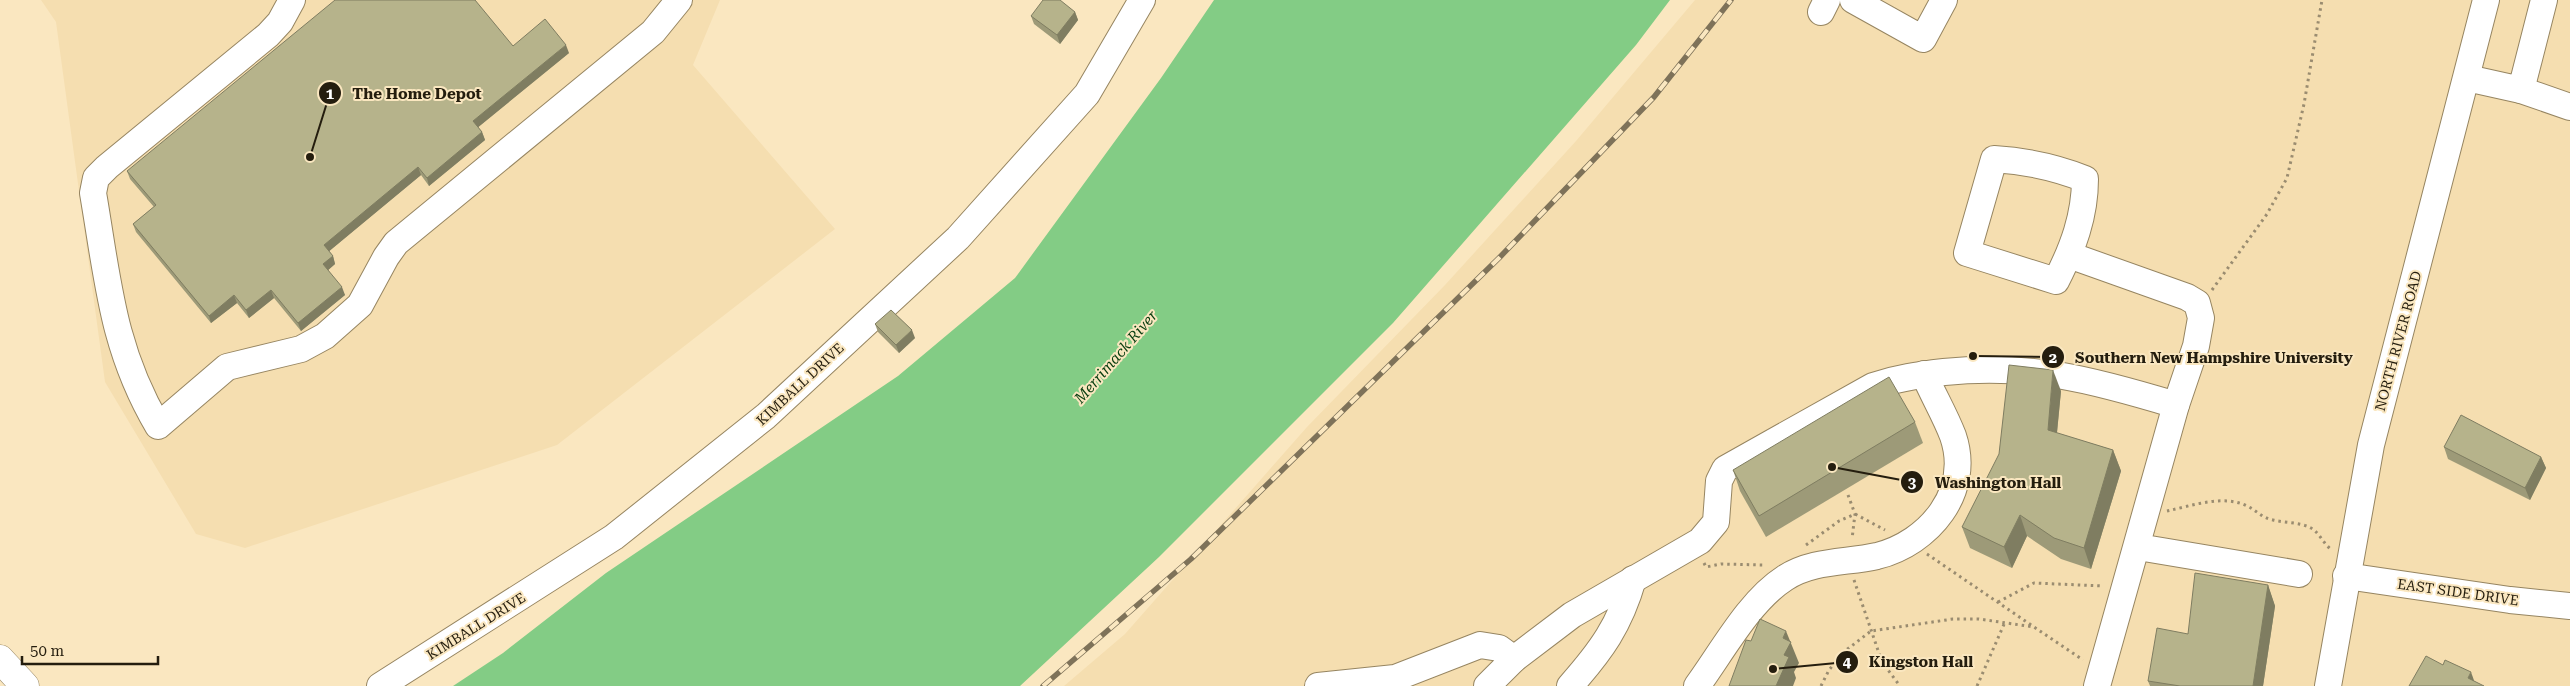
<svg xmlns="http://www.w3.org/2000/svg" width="2570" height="686" font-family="'Roboto Serif',serif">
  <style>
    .built { fill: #f5deb0 }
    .water { fill: #83cc85 }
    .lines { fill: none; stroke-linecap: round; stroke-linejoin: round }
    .minor-casing { stroke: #968561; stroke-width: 28 }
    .highway-casing { stroke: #968561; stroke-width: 29 }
    .path { stroke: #9a8c70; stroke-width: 3; stroke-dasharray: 2.5 4; stroke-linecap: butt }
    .minor { stroke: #fff; stroke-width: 26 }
    .highway { stroke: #fff; stroke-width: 28 }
    .rail-casing { stroke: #7e7259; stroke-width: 5.5 }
    .rail { stroke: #fae7c0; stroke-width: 4; stroke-dasharray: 11; stroke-linecap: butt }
    .wall { fill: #9d9a78 }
    .shaded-wall { fill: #7f7d61 }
    .building { fill: #b6b38b; stroke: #7f7d61 }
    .labels { text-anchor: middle; stroke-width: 4; stroke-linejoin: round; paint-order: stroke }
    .street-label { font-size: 14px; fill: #241d0e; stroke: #fae7c0 }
    .water-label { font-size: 15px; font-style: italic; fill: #073d0f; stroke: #fae7c0 }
    .leader { fill: none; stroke: #241d0e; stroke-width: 2 }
    .callout-dot { fill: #241d0e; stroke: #fae7c0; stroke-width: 2 }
    .mark-label { font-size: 15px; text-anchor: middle; font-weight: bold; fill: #fff }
    .callout-label { font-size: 15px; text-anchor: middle; font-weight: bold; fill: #241d0e; stroke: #fae7c0; stroke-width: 4; stroke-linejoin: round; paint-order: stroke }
  </style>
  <rect width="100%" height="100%" fill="#fae7c0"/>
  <g class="built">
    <polygon points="41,0 720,0 693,65 835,229 557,445 245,548 196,534 105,382 56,22"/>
    <polygon points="1695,0 2570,0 2570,686 1064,686 1125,634 1307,427 1445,285 1576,141"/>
  </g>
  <polygon class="water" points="1214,0 1670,0 1636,45 1393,323 1159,557 1020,686 453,686 503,653 606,573 898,376 1015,278 1161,78"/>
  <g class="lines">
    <defs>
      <g id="minor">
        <path d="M292,0L280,22L268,35L107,167L96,178L93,193C108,280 112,348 158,426L227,367L301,349L325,336L360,305L386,257L396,243L653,32L679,0"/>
        <polyline points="1853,0 1923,39 1944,0"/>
        <polyline points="1821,12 1827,0"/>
        <polyline points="2467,78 2521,90 2544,0"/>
        <polyline points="2521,90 2570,107"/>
        <path d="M1994,159C2026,161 2055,167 2085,179C2085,216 2073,248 2056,281L1967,253Z"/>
        <polyline points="2069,255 2187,297 2197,303 2201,318 2196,346 2176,405 2097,686"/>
        <polyline points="2138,547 2299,574"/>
        <polyline points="2346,576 2510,600 2570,606"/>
        <polyline points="380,686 614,537 766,416 958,238 1087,94 1142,0"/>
        <polyline points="1318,686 1395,678 1480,645 1499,648 1514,659"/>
        <path d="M1487,686L1514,659L1572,615L1700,541L1716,522L1719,481L1725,469L1873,386C1897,378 1919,375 1944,372C2031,363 2093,380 2176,405"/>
        <path d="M1570,686C1601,651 1620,625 1633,579"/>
        <path d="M1697,686C1722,652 1749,601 1785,578C1813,560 1846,563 1877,556C1929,543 1972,492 1953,436C1945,415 1933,395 1924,374"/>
        <polyline points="2328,686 2371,445 2486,0"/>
      </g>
      <polyline id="highway" points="0,659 25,686"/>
    </defs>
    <use href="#minor" class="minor-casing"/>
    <use href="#highway" class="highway-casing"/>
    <g class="path">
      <polyline points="2212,290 2267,214 2287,178 2304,104 2322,0"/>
      <polyline points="1848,495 1855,514 1852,539"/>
      <path d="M2167,511C2191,506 2223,494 2247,506C2256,510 2262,518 2273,520C2285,523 2300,522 2311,528C2320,533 2323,544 2332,550"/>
      <polyline points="1806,545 1839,521 1855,514 1885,530"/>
      <polyline points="1927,554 2034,627"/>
      <polyline points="1704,563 1706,567 1721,564 1765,565"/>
      <polyline points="1854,580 1882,662 1900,686"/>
      <polyline points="1998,602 2034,583 2103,586"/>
      <polyline points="1821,686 1829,670 1845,651 1871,631 1953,619 1979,619 2034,627 2083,660"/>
      <polyline points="1977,686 2005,622"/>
    </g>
    <use href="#minor" class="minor"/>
    <use href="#highway" class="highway"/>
    <defs>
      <polyline id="rail" points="1043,686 1191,559 1499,258 1654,97 1731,0"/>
    </defs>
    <use href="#rail" class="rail-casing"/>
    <use href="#rail" class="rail"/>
  </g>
  <g class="wall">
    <polygon points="1075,12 1078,20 1060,44 1034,24 1031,16"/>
    <polygon points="513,46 569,53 478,127 482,132 485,140 429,186 421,175 329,251 333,256 335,264 328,270 345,295 301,331 274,298 249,318 237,303 211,323 136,232 133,224 154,207 130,179 127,171"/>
    <polygon points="875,324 915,338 899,353 878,332"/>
    <polygon points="2061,391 2057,433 2113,450 2121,471 2091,569 2061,559 2027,536 2012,568 1970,548 1962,527"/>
    <polygon points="1915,422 1923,443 1766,537 1740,491 1733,470"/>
    <polygon points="2444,447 2541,457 2546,468 2530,500 2448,459"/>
    <polygon points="2268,585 2275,606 2263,686 2150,686 2148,681 2188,634"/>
  </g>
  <g class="shaded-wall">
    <polygon points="1075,12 1078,20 1060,44 1057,35"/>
    <polygon points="566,45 569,53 476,129 473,121"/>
    <polygon points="482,132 485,140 429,186 427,178"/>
    <polygon points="418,167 421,175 327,253 324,245"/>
    <polygon points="333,256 335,264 326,272 323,264"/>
    <polygon points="342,287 345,295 301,331 298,323"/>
    <polygon points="271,290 274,298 249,318 246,310"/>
    <polygon points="234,295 237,303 211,323 209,316"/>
    <polygon points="912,330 915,338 899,353 896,345"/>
    <polygon points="2053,370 2061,391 2055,452 2048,430"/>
    <polygon points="2113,450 2121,471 2091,569 2084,548"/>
    <polygon points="2541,457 2546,468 2530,500 2525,488"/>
    <polygon points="2020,515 2027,536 2012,568 2004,547"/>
    <polygon points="2268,585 2275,606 2263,686 2253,686"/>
    <polygon points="1786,631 1799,663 1794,672 1796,678 1793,686 1776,686 1784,655 1783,638"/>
    <polygon points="2471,672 2476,686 2468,678"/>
  </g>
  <g class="building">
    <polygon points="335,0 475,0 513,46 545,19 566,45 473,121 482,132 427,178 418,167 324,245 333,256 323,264 342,287 298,323 271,290 246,310 234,295 209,316 133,224 156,205 127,171"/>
    <polygon points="1043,0 1060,0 1075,12 1057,35 1031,16"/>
    <polygon points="891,310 912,330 896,345 875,324"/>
    <polygon points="2009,365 2053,370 2048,430 2113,450 2084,548 2054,538 2020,515 2004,547 1962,527 1999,454"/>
    <polygon points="1889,377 1915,422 1759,516 1733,470"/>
    <polygon points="2461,415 2541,457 2525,488 2444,447"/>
    <polygon points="2195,573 2268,585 2253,686 2180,686 2148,681 2157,628 2188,634"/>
    <polygon points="1760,619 1786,631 1783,638 1791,642 1784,655 1789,657 1776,686 1729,686 1746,640 1751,641"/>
    <polygon points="2426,656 2443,665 2445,660 2471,672 2468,678 2484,686 2409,686"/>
  </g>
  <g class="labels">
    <g class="street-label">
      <text transform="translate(2398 341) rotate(-75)" y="5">NORTH RIVER ROAD</text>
      <text transform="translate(800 384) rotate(-43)" y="5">KIMBALL DRIVE</text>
      <text transform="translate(2458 592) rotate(8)" y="5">EAST SIDE DRIVE</text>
      <text transform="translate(476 626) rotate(-32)" y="5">KIMBALL DRIVE</text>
    </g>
    <g class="water-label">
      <text transform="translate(1116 357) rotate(-49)" y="5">Merrimack River</text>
    </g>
  </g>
  <path class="leader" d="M310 157L330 93M1973 356L2053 357M1832 467L1912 482M1773 669L1847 662"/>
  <g class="callout-dot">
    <circle cx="310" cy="157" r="5"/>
    <circle cx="1973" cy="356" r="5"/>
    <circle cx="1832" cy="467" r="5"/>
    <circle cx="1773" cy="669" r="5"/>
    <circle cx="330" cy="93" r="12"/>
    <circle cx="2053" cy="357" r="12"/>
    <circle cx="1912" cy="482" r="12"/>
    <circle cx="1847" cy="662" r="12"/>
  </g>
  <g class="mark-label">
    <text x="330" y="99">1</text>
    <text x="2053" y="363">2</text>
    <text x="1912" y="488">3</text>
    <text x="1847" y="667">4</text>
  </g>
  <g class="callout-label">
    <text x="417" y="99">The Home Depot</text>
    <text x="2214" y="363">Southern New Hampshire University</text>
    <text x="1998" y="488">Washington Hall</text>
    <text x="1921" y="667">Kingston Hall</text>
  </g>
  <path d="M22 656v8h136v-8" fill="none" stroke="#241d0e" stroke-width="2.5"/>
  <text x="30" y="656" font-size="15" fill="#241d0e" stroke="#fae7c0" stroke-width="4" paint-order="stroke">50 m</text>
</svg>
